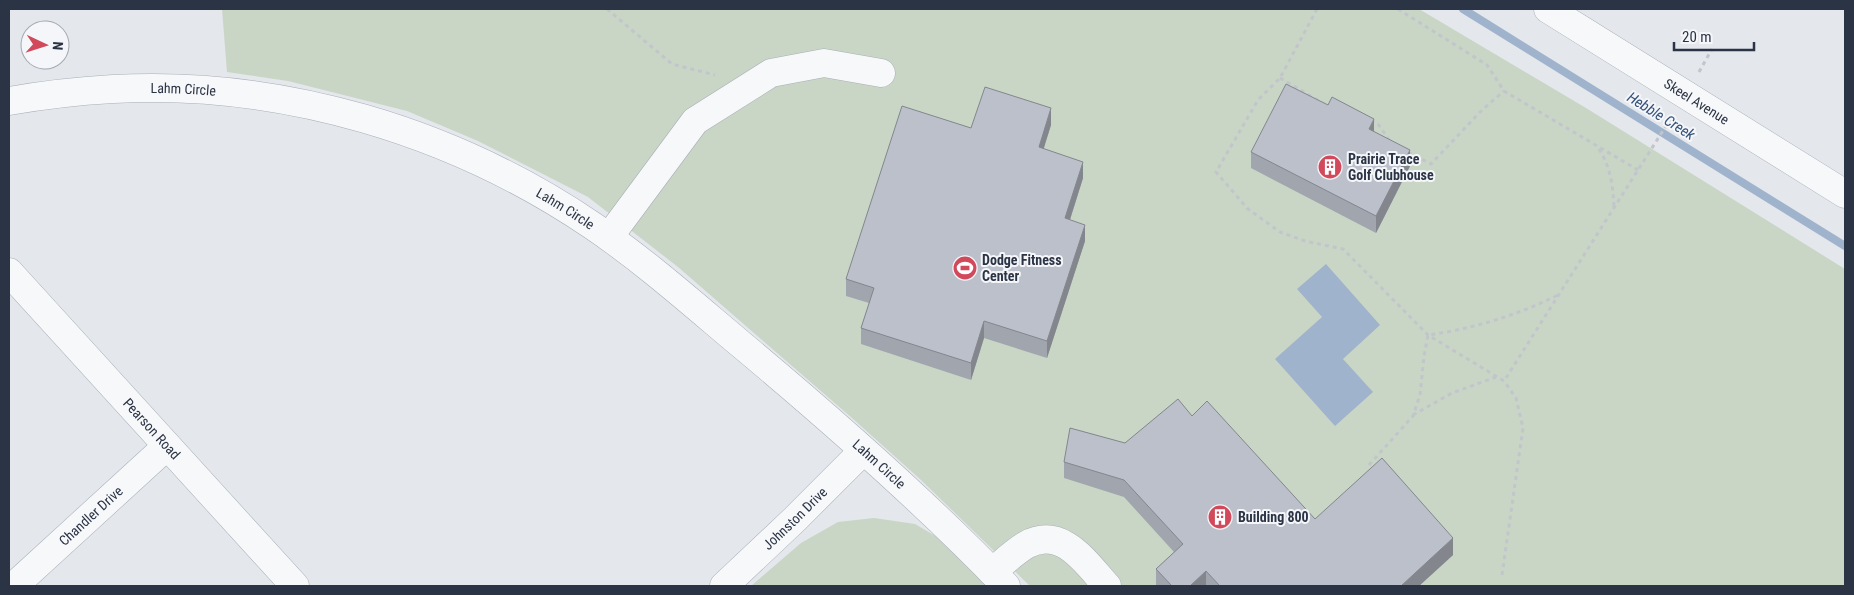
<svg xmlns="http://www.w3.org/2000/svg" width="1854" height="595" font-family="'Roboto Condensed',sans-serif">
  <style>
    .green { fill: #c9d6c5 }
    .water { fill: #9fb4cc }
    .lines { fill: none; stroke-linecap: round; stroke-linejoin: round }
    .stream { stroke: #9fb4cc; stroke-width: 8 }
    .minor-casing { stroke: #a9aeb7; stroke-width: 29 }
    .path { stroke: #c2c5cb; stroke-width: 3; stroke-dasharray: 4 4; stroke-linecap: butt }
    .minor { stroke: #f7f8fa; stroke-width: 28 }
    .wall { fill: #a1a5ae }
    .shaded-wall { fill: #83868d }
    .building { fill: #bbc0ca; stroke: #83868d }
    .labels { text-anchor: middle; stroke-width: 4; stroke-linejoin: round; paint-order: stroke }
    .street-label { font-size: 14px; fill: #2b3445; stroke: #f4f6f9 }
    .poi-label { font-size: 14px; font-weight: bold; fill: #2b3445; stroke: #f4f6f9; text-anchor: start }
    .water-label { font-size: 15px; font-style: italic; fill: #34527a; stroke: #f4f6f9 }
  </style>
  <rect width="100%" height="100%" fill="#e4e7ec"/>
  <g class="green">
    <polygon points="222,9 1419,9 1586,108 1845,269 1845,586 1030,586 921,480 852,418 678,267 588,197 478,141 407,111 288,81 227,72"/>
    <polygon points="874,518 915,524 954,547 989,586 751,586 801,543 838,522"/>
  </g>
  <polygon class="water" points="1326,264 1380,325 1343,359 1373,392 1335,426 1275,359 1322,317 1297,289"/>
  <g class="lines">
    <polyline class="stream" points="1463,9 1845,246"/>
    <defs>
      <g id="minor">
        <path id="s1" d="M1548,9L1845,194"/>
        <path id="s2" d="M9,101C43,95 78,91 113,89C282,80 453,131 593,226C646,262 694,305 743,346C834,422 924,501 1006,586"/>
        <polyline points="609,237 695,121 771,73 824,63 881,73"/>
        <path id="s3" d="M9,272L295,586"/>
        <path d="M992,572C1003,563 1014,552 1026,545C1062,525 1086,563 1107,586"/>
        <path id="s4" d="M14,586L167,446"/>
        <path id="s5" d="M724,586L795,519L863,451"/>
      </g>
    </defs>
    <use href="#minor" class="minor-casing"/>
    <g class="path">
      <polyline points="607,9 672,64 715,75"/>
      <polyline points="1317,9 1280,78 1258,100 1216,172 1248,209 1280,232 1305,241 1343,249 1428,335 1504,381 1671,118"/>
      <polyline points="1398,9 1487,65 1504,91 1638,170"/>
      <polyline points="1699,72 1712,49"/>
      <polyline points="1280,78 1326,105 1331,104"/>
      <polyline points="1371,120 1378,124 1390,141"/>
      <path d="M1599,149C1611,168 1613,186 1614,209"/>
      <polyline points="1408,152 1431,164 1482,110 1504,91"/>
      <polyline points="1413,415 1452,393 1496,377"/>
      <path d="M1369,465L1413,416L1420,395L1424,356L1428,335C1472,329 1518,315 1558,295"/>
      <polyline points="1502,575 1523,428 1516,398 1504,381"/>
    </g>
    <use href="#minor" class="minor"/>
  </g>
  <g class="wall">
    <polygon points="1051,125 1043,149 1083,178 1070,220 1085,241 1047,358 984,338 971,380 861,344 861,328 869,303 846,296 846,279 971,128"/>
    <polygon points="1374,131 1410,166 1376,233 1251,168 1251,152"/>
    <polygon points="1192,416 1315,519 1453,555 1419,586 1157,586 1156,585 1156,569 1174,552 1124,497 1064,478 1064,462 1125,443"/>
  </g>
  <g class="shaded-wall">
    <polygon points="1051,108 1051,125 1039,164 1039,147"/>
    <polygon points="1374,119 1374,135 1369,129"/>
    <polygon points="1410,150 1410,166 1376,233 1376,216"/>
    <polygon points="1083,162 1083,178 1065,235 1065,218"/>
    <polygon points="1085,225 1085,241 1047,358 1047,341"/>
    <polygon points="984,321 984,338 971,380 971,363"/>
    <polygon points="1453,538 1453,555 1419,586 1401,586"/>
    <polygon points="1206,571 1206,586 1190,586"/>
  </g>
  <g class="building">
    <polygon points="1286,84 1328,105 1332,97 1374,119 1369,129 1410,150 1376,216 1251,152"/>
    <polygon points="985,87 1051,108 1039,147 1083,162 1065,218 1085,225 1047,341 984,321 971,363 861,328 874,288 846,279 902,106 971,128"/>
    <polygon points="1178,399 1192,416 1207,401 1315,519 1382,458 1453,538 1401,586 1220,586 1206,571 1190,586 1172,586 1156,569 1183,544 1124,480 1064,462 1070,428 1125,443"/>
  </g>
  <defs>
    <symbol id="building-disc" viewBox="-11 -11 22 22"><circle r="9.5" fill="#d1495b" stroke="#f4f6f9"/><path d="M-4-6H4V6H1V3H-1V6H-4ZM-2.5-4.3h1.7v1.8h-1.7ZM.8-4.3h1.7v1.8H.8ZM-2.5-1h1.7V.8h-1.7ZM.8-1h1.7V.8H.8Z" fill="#fff"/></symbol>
    <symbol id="stadium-disc" viewBox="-11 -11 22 22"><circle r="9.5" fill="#d1495b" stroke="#f4f6f9"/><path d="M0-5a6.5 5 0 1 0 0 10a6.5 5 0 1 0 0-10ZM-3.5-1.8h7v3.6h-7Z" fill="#fff"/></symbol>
  </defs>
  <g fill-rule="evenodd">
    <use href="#building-disc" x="1316" y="153" width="28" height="28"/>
    <use href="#stadium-disc" x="951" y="254" width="28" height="28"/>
    <use href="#building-disc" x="1206" y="503" width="28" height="28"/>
  </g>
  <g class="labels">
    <g class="street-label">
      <text dy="5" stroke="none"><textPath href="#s2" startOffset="175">Lahm Circle</textPath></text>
      <text dy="5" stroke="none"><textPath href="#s1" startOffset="175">Skeel Avenue</textPath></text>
      <text dy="5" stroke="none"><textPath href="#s2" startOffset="580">Lahm Circle</textPath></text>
      <text dy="5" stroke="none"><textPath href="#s3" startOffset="212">Pearson Road</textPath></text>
      <text dy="5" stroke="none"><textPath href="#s2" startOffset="985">Lahm Circle</textPath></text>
      <text dy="5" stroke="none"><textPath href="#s4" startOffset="104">Chandler Drive</textPath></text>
      <text dy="5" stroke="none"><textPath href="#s5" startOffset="98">Johnston Drive</textPath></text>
    </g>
    <g class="poi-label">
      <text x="1348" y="164">Prairie Trace<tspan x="1348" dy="16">Golf Clubhouse</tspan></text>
      <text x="982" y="265">Dodge Fitness<tspan x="982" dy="16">Center</tspan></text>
      <text x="1238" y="522">Building 800</text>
    </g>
    <g class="water-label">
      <text transform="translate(1661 116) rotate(32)" y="5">Hebble Creek</text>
    </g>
  </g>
  <rect width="1854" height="595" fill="none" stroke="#2b3445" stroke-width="20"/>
  <g transform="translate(45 45) rotate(94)"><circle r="24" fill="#f4f6f9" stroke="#a4a8b1"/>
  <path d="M0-4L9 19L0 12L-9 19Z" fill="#d1495b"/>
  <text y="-8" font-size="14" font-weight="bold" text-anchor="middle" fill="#2b3445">N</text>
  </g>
  <path d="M1674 42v8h80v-8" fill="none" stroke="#2b3445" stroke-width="2.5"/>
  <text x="1682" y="42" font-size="15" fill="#2b3445" stroke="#f4f6f9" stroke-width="4" paint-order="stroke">20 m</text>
</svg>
